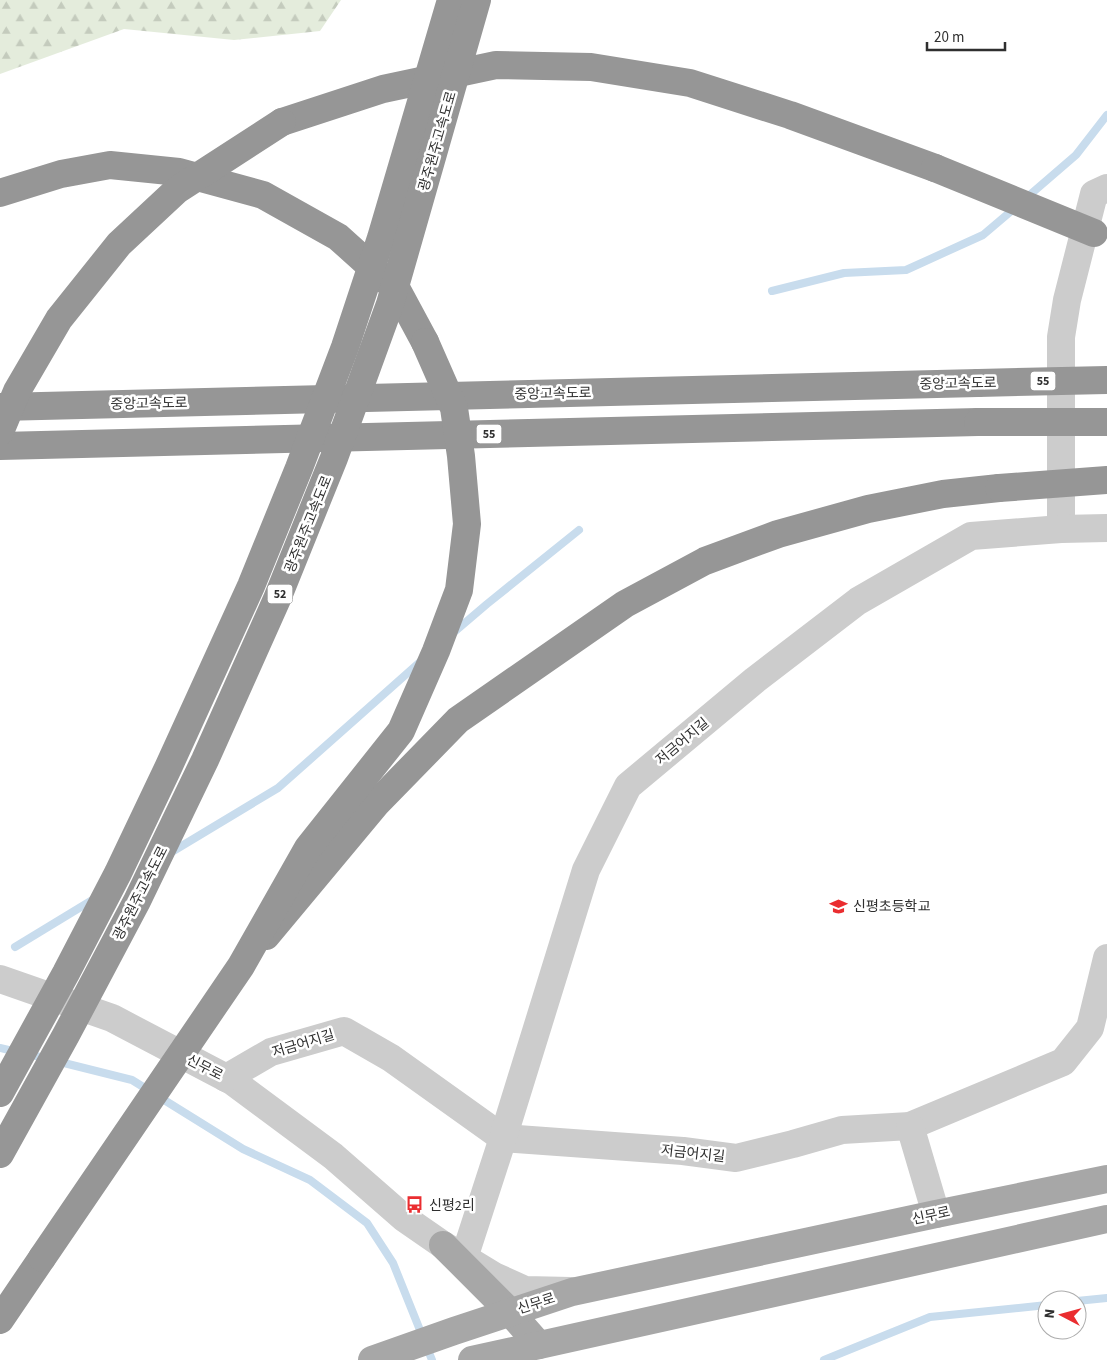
<svg xmlns="http://www.w3.org/2000/svg" width="1107" height="1360" font-family="'Source Sans 3','Noto Sans KR',sans-serif">
  <style>
    .forest { fill: url(#forest-firs) }
    .lines { fill: none; stroke-linecap: round; stroke-linejoin: round }
    .stream { stroke: #c8dced; stroke-width: 8 }
    .minor { stroke: #ccc; stroke-width: 28 }
    .major { stroke: #a7a7a7; stroke-width: 28 }
    .highway { stroke: #969696; stroke-width: 28 }
    .highway-bridge { stroke: #969696; stroke-width: 28 }
    .labels { text-anchor: middle; stroke-width: 5; stroke-linejoin: round; paint-order: stroke }
    .shield { fill: #fff; stroke: #6d6d6d; stroke-width: 1 }
    .shield-label { font-size: 12px; font-weight: bold; fill: #2f2f2f }
    .street-label { font-size: 14px; fill: #2f2f2f; stroke: #fff }
    .poi-label { font-size: 14px; fill: #2f2f2f; stroke: #fff; text-anchor: start }
  </style>
  <defs>
    <pattern id="forest-firs" width="22" height="20" patternUnits="userSpaceOnUse" patternTransform="scale(1.25)"><rect width="22" height="20" fill="#e4ecdc"/><path d="M5 1l3.5 6h-7zM16 11l3.5 6h-7z" fill="#c4cbbd"/></pattern>
  </defs>
  <rect width="100%" height="100%" fill="#fff"/>
  <polygon class="forest" points="0,0 341,0 320,31 234,40 124,29 0,74"/>
  <g class="lines">
    <g class="stream">
      <polyline points="1025,199 1076,155 1107,115"/>
      <polyline points="772,291 844,273 906,270 983,235 1016,207"/>
      <polyline points="453,633 487,604 579,530"/>
      <polyline points="170,853 278,788 420,662"/>
      <polyline points="15,947 94,899"/>
      <polyline points="0,1048 17,1052"/>
      <polyline points="28,1054 132,1080 243,1149 310,1180 367,1223 393,1263 432,1360"/>
      <polyline points="1077,1301 1107,1298"/>
      <polyline points="824,1360 930,1317 1047,1305"/>
    </g>
    <g class="minor">
      <polyline points="1061,529 1061,337 1067,300 1094,194 1107,188"/>
      <polyline points="0,979 112,1018 232,1081 333,1156 404,1218 443,1245 494,1276 525,1290 571,1291"/>
      <polyline points="226,1078 271,1052 344,1031 391,1058 503,1138 683,1151 736,1158 793,1144 842,1130 910,1126 1063,1062 1090,1028 1107,958"/>
      <polyline points="910,1126 936,1214"/>
      <polyline points="464,1258 503,1138 586,870 628,786 755,680 858,601 971,536 1061,529 1107,528"/>
    </g>
    <g class="major">
      <polyline points="443,1245 510,1312 539,1345"/>
      <polyline points="372,1360 454,1331 572,1292 936,1214 1107,1179"/>
      <polyline points="472,1360 1107,1219"/>
    </g>
    <g class="highway">
      <polyline points="282,122 383,89 496,65 591,67 690,83 790,115 935,168"/>
      <polyline points="0,193 61,174 110,165 179,172 263,195 338,237 397,290 425,342"/>
      <polyline points="0,407 978,383"/>
      <polyline points="0,446 978,422"/>
      <polyline points="266,936 376,804 458,720 625,604 705,561 778,534 868,509 943,494 999,488"/>
      <polyline points="0,1320 42,1258"/>
    </g>
    <g class="highway-bridge">
      <polyline points="935,168 1094,233"/>
      <polyline points="978,383 1107,380"/>
      <polyline points="978,422 1107,422"/>
      <polyline points="0,432 17,391 59,319 119,244 177,190 282,122"/>
      <polyline points="999,488 1107,480"/>
      <polyline points="0,1093 66,973 118,873 168,768 251,586 299,468 345,347 381,238 451,0"/>
      <polyline points="0,1154 66,1035 137,901 205,760 277,599 334,458 390,304 477,0"/>
      <polyline points="42,1258 241,966 308,848 401,731 436,651 459,590 467,524 461,456 454,408 425,342"/>
    </g>
  </g>
  <defs>
    <symbol id="school-bare" viewBox="-9 -9 18 18"><path d="M0-5L7-2L0 1L-7-2ZM-4 1L0 2.5L4 1V4Q0 6-4 4Z" fill="#ea2d30" stroke="#fff" stroke-width="2.5" paint-order="stroke"/></symbol>
    <symbol id="bus-bare" viewBox="-9 -9 18 18"><path d="M-5-6H5V4H4V6H2V4H-2V6H-4V4H-5ZM-3.5-4V0h7V-4ZM-3.5 1.2v1.5H-2V1.2ZM2 1.2v1.5H3.5V1.2Z" fill="#ea2d30" stroke="#fff" stroke-width="2.5" paint-order="stroke"/></symbol>
  </defs>
  <g fill-rule="evenodd">
    <use href="#school-bare" x="826" y="894" width="25" height="25"/>
    <use href="#bus-bare" x="402" y="1192" width="25" height="25"/>
  </g>
  <g class="labels">
    <g class="shield">
      <rect x="1030.5" y="371.5" width="25" height="19" rx="4"/>
      <rect x="476.5" y="424.5" width="25" height="19" rx="4"/>
      <rect x="267.5" y="584.5" width="25" height="19" rx="4"/>
    </g>
    <g class="shield-label">
      <text x="1043" y="385">55</text>
      <text x="489" y="438">55</text>
      <text x="280" y="598">52</text>
    </g>
    <g class="street-label">
      <text transform="translate(437 141) rotate(-74)" y="5">광주원주고속도로</text>
      <text transform="translate(958 383) rotate(-1)" y="5">중앙고속도로</text>
      <text transform="translate(553 393) rotate(-1)" y="5">중앙고속도로</text>
      <text transform="translate(149 403) rotate(-1)" y="5">중앙고속도로</text>
      <text transform="translate(308 524) rotate(-68)" y="5">광주원주고속도로</text>
      <text transform="translate(682 741) rotate(-40)" y="5">저금어지길</text>
      <text transform="translate(140 893) rotate(-63)" y="5">광주원주고속도로</text>
      <text transform="translate(303 1043) rotate(-17)" y="5">저금어지길</text>
      <text transform="translate(205 1067) rotate(27)" y="5">신무로</text>
      <text transform="translate(693 1153) rotate(6)" y="5">저금어지길</text>
      <text transform="translate(931 1215) rotate(-12)" y="5">신무로</text>
      <text transform="translate(536 1303) rotate(-18)" y="5">신무로</text>
    </g>
    <g class="poi-label">
      <text x="853" y="911">신평초등학교</text>
      <text x="429" y="1210">신평2리</text>
    </g>
  </g>
  <g transform="translate(1062 1315) rotate(276)"><circle r="24" fill="#ffffff" stroke="#acacac"/>
  <path d="M0-4L9 19L0 12L-9 19Z" fill="#ea2d30"/>
  <text y="-8" font-size="14" font-weight="bold" text-anchor="middle" fill="#2f2f2f">N</text>
  </g>
  <path d="M927 42v8h78v-8" fill="none" stroke="#2f2f2f" stroke-width="2.5"/>
  <text x="934" y="42" font-size="15" fill="#2f2f2f" stroke="#ffffff" stroke-width="4" paint-order="stroke">20 m</text>
</svg>
